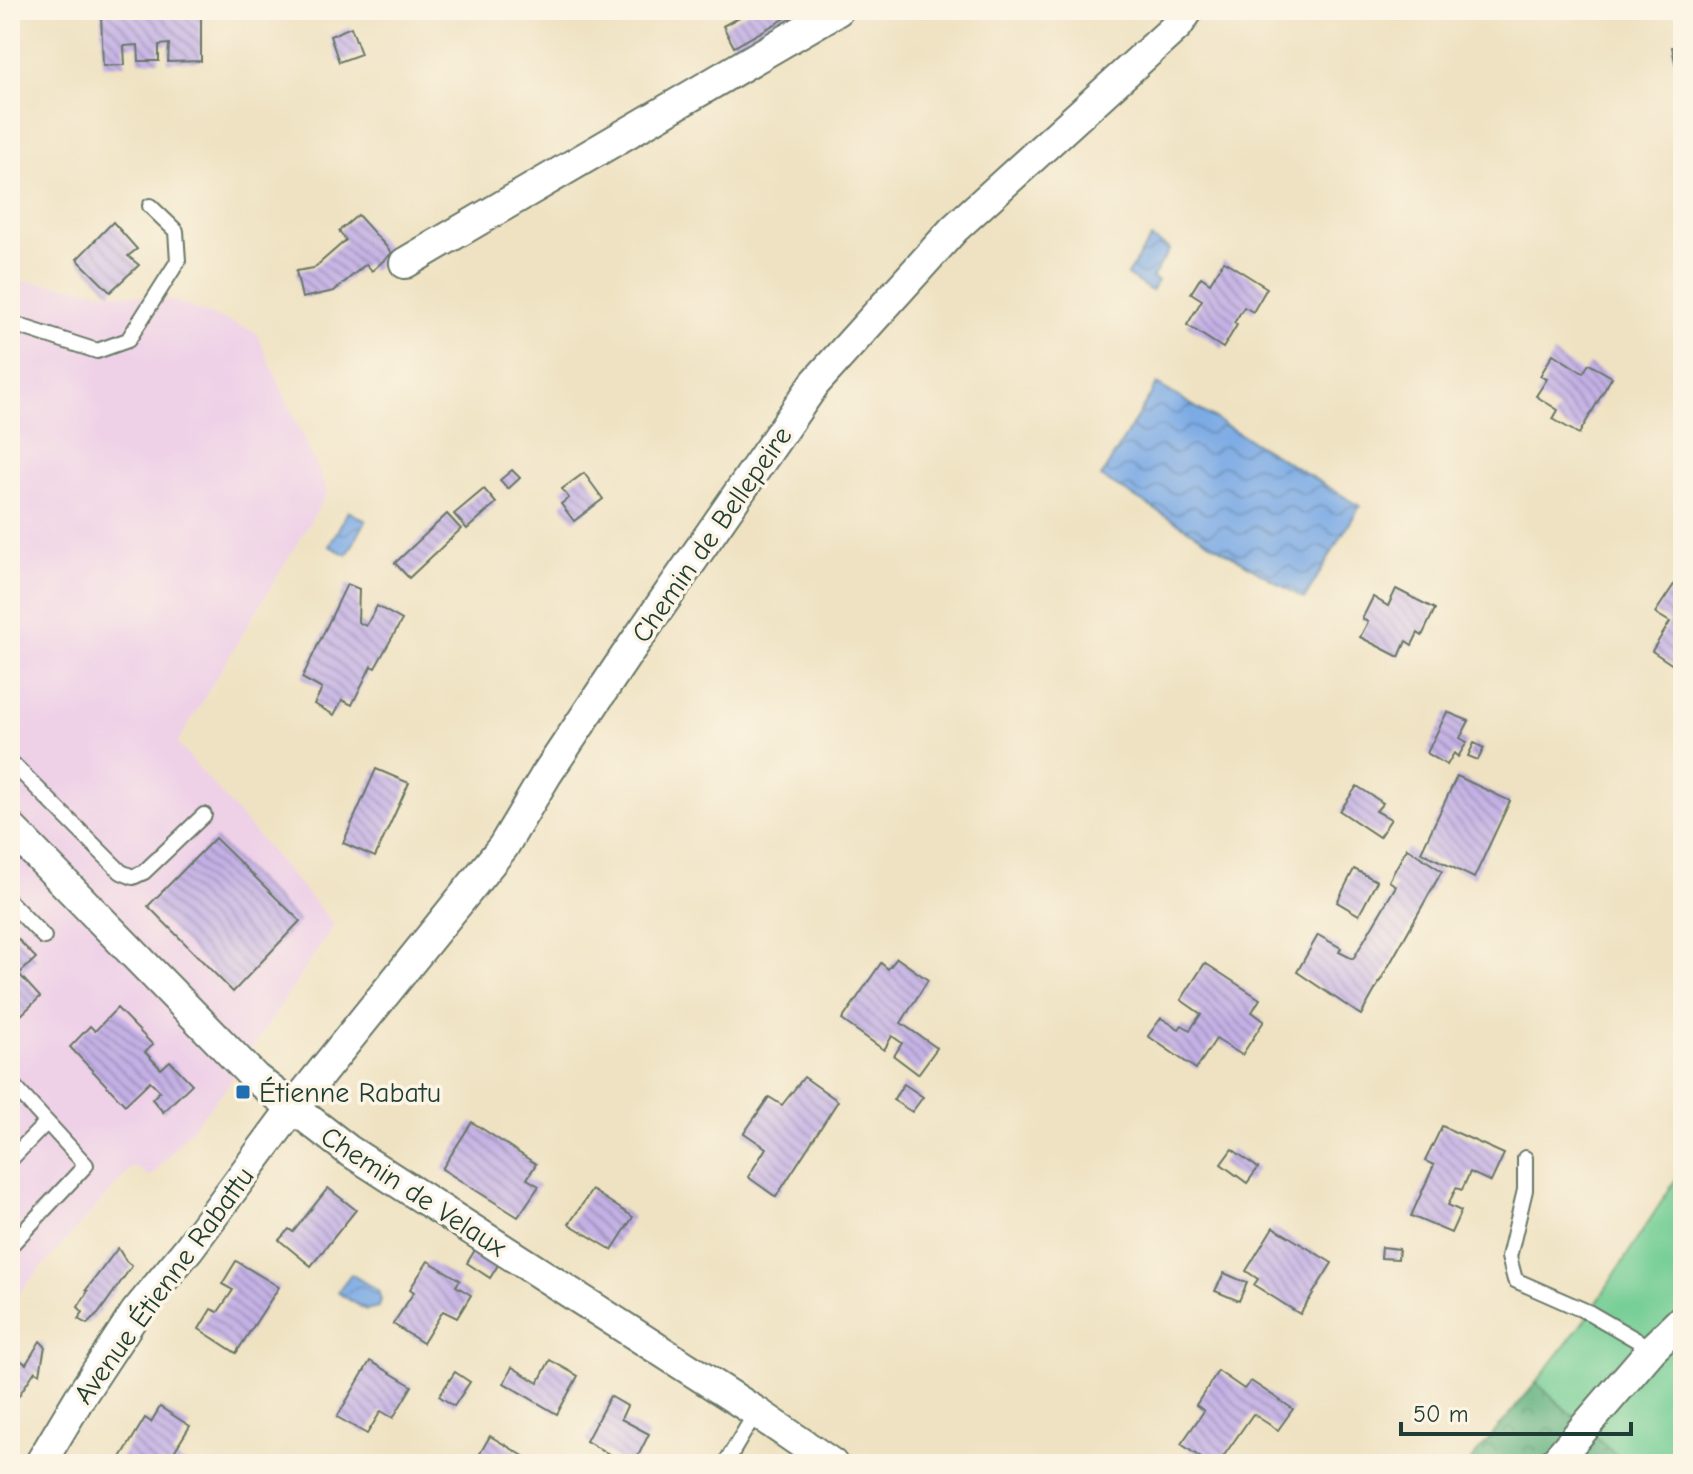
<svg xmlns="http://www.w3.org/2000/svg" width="1693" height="1474" font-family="'Comic Neue',sans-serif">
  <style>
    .built { fill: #eed0e7 }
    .grass { fill: #73cd94; stroke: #498564; stroke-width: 2 }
    .forest { fill: url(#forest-crowns); stroke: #3e7659; stroke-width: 2 }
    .water { fill: url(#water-waves); stroke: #4d748c; stroke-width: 2 }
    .building { fill: url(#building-back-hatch) }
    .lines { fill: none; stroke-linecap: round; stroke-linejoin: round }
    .lane-casing { stroke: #687766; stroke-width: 18 }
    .street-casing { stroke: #687766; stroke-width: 34 }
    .lane { stroke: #fff; stroke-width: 14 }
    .street { stroke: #fff; stroke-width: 30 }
    .poi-dot { fill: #1f6fb2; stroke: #fcf5e5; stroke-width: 3 }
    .labels { text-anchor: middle; stroke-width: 7; stroke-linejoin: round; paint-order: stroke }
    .street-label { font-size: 28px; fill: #1f3d34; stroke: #fcf5e5 }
    .poi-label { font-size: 28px; fill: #1f3d34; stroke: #fcf5e5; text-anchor: start }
  </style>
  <defs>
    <pattern id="forest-crowns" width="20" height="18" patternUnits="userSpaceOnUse" patternTransform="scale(2)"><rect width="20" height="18" fill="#5eb07e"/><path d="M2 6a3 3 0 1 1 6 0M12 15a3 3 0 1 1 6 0" fill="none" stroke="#4d9068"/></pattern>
    <pattern id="water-waves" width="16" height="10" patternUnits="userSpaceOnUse" patternTransform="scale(2)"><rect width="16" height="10" fill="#7baae5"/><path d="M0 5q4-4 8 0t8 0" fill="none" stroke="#648cba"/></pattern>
    <pattern id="building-back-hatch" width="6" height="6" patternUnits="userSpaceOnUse" patternTransform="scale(2)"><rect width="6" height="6" fill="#c3b0e5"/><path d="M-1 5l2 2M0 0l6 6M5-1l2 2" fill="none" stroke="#9e90ba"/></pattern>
  </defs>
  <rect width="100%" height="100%" fill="#fcf5e5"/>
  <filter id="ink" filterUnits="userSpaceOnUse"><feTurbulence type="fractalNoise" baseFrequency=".0125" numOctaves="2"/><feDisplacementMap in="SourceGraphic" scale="16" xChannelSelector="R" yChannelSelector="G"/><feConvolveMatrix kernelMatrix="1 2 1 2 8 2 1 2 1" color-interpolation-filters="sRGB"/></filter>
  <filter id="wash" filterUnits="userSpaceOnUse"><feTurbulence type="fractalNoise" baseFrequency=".006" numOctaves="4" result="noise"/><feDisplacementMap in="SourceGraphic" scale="32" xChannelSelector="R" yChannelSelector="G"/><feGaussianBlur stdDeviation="1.8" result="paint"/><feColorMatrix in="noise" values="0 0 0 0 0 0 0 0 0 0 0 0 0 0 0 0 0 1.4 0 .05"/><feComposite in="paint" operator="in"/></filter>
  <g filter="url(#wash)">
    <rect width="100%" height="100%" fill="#efe2c2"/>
    <polygon class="built" points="10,10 15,10 15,280 172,300 256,332 328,492 177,743 334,925 225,1089 151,1177 133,1166 10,1303"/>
    <polygon class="grass" points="1683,1168 1683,1464 1626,1464 1536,1383 1590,1313"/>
    <polygon class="forest" points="1536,1383 1626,1464 1468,1464"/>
    <g class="water">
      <polygon points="1151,238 1170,249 1152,278 1158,281 1151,291 1127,275"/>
      <polygon points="1157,384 1360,506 1304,599 1101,477"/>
      <polygon points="348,511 366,521 347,555 329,546"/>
      <polygon points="351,1274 378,1291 381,1300 379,1307 366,1310 340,1294 338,1291"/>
    </g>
    <g id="blocks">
      <g class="building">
        <polygon points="99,10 201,10 201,61 168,62 169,44 159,45 159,61 139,61 138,45 124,46 125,65 103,66 101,14"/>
        <polygon points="752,10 800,10 734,47 723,26"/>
        <polygon points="351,27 361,54 339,62 330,36"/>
        <polygon points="1683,45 1683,80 1679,81 1672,47"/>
        <polygon points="358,215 392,253 372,271 366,264 334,291 302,298 296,271 314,268 346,240 339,231"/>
        <polygon points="113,222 137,249 128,256 139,265 110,292 77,259"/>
        <polygon points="1224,261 1267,288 1253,312 1244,307 1234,323 1237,325 1223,348 1187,325 1202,300 1191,293 1201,277 1210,283"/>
        <polygon points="1553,354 1583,373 1589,364 1612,377 1579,434 1553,419 1558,410 1536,396 1547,379 1540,376"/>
        <polygon points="512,470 520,478 508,489 500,480"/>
        <polygon points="584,473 603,499 574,521 561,504 569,498 562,489"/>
        <polygon points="484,489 496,503 467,529 454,514"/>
        <polygon points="447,514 461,529 409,578 395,563"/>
        <polygon points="1677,580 1683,584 1683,663 1679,669 1652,651 1670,622 1655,613"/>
        <polygon points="347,584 359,589 358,622 366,626 377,606 402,620 375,668 371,666 352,705 342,700 334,715 314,704 322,689 302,678"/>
        <polygon points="1396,589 1435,609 1422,636 1418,633 1412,645 1406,641 1399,657 1360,637 1368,622 1362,619 1373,597 1388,606"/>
        <polygon points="1447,712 1469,721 1460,738 1467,742 1458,757 1454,753 1447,765 1427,753"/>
        <polygon points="1474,743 1484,748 1478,760 1468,756"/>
        <polygon points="376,769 409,783 375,857 343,843"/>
        <polygon points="1457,776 1510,801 1474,878 1421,852"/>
        <polygon points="1357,786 1383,803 1376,811 1391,819 1379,837 1340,811"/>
        <polygon points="215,838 300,921 233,992 148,906"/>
        <polygon points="1407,848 1442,871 1361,1015 1297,972 1318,935 1341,948 1339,952 1353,959 1396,886 1389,881"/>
        <polygon points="1354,869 1377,881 1359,915 1337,902"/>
        <polygon points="10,931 36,958 19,974 40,997 17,1019 10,1012"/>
        <polygon points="897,958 928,980 901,1023 937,1048 918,1074 894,1056 902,1043 892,1036 884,1050 842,1020 881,963 888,969"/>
        <polygon points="1205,963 1260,999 1252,1012 1264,1021 1242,1055 1216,1039 1196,1069 1148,1036 1161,1018 1179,1029 1182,1025 1190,1030 1201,1014 1181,1000"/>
        <polygon points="117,1008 153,1045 145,1052 161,1069 170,1061 192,1084 163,1112 152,1099 160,1091 150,1081 125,1105 70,1047 90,1026 95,1031"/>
        <polygon points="804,1077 838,1101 776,1197 748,1177 766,1148 744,1133 769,1097 782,1105"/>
        <polygon points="904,1084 923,1097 912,1112 893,1100"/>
        <polygon points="472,1122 536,1164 527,1179 539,1186 518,1217 442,1169"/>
        <polygon points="1442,1126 1504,1154 1491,1182 1470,1172 1462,1190 1456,1188 1448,1205 1461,1211 1451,1233 1411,1216 1434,1165 1425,1161"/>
        <polygon points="1232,1149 1258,1168 1247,1183 1221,1164"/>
        <polygon points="328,1188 356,1210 311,1266 279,1240 289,1229 293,1232"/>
        <polygon points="592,1190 633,1217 612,1250 569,1224"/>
        <polygon points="1273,1227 1332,1263 1300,1314 1254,1285 1258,1279 1246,1271"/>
        <polygon points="1382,1247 1399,1249 1398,1259 1381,1258"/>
        <polygon points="118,1248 126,1261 132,1266 98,1314 87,1324 78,1319 83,1312 78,1307 88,1291 86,1290"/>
        <polygon points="475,1250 498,1265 490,1278 467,1263"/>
        <polygon points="236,1261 279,1287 236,1353 199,1329 211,1309 218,1312 233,1290 222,1284"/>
        <polygon points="428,1261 460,1280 456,1286 471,1295 457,1318 443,1311 423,1343 393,1324 414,1292 410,1289"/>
        <polygon points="1224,1273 1247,1283 1239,1301 1215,1291"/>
        <polygon points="40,1341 45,1346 40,1374 35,1371 10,1409 10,1353 26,1364"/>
        <polygon points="550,1360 578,1376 557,1414 504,1383 512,1367 538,1383"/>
        <polygon points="370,1361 412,1386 393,1418 381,1411 367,1434 337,1417"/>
        <polygon points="1218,1371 1244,1389 1251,1381 1293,1409 1278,1430 1253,1414 1218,1464 1210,1464 1181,1444 1204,1411 1196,1405"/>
        <polygon points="455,1372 470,1382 454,1406 439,1396"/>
        <polygon points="610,1396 627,1406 621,1419 649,1434 634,1464 627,1464 586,1441"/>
        <polygon points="160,1407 190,1426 172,1455 187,1464 117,1464 145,1418 151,1422"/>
        <polygon points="490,1436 532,1461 530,1464 474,1464"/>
      </g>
    </g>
  </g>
  <g filter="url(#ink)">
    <use href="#blocks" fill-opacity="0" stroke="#687766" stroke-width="2"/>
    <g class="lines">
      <defs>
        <g id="lane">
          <polyline points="10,323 97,351 128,340 178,261 176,231 150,206"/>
          <polyline points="10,761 121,872 133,877 144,872 204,815"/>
          <polyline points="10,902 44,937"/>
          <polyline points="10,1082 86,1165 10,1246"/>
          <polyline points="1525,1158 1525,1190 1509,1257 1515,1280 1590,1313 1652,1349"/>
          <polyline points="10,1160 46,1123"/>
          <polyline points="725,1464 756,1412"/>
        </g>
        <g id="street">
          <polyline points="405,263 838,10"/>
          <polyline points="10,827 255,1078 348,1150 756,1412 832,1464"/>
          <polyline points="40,1464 80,1397 136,1312 189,1248 292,1109 503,847 546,775 625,657 815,383 954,229 1177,26 1188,10"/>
          <polyline points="1553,1464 1652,1349 1683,1319"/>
        </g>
      </defs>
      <use href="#lane" class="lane-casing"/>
      <use href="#street" class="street-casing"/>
      <use href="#lane" class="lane"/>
      <use href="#street" class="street"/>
    </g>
  </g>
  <rect class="poi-dot" x="235" y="1084" width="16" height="16" rx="4"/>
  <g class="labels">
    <g class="street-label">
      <text transform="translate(711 534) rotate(-55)" y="10">Chemin de Bellepeire</text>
      <text transform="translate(414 1191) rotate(33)" y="10">Chemin de Velaux</text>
      <text transform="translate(163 1285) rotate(-54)" y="10">Avenue Étienne Rabattu</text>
    </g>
    <g class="poi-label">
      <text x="259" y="1102">Étienne Rabatu</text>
    </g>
  </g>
  <rect width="1693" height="1474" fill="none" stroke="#fcf5e5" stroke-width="40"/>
  <path d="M1401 1422v12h230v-12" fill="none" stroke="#1f3d34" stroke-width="4"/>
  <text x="1413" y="1422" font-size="24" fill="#1f3d34" stroke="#fcf5e5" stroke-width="6" paint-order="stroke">50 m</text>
</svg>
